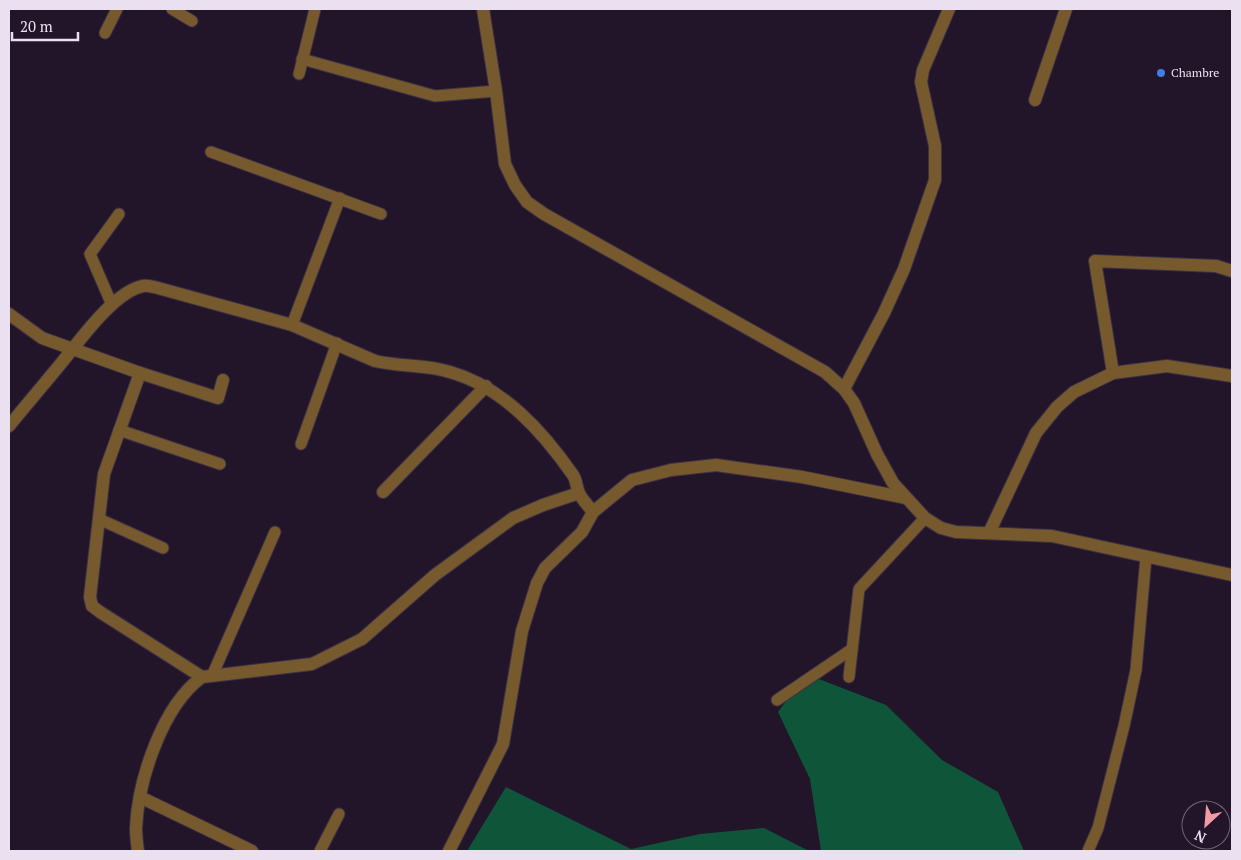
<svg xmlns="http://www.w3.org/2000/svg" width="1241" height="860" font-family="'PT Serif',serif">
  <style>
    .forest { fill: #0f553a }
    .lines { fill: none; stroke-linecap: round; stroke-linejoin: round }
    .lane-casing { stroke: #3f3145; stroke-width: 13 }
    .street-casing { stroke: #3f3145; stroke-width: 14 }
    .lane { stroke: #765a2d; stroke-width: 11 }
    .street { stroke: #765a2d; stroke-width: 12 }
    .shop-dot { fill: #3f7fe0; stroke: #231529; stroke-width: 2 }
    .labels { text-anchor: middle; stroke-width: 4.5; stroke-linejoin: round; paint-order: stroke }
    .poi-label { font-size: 12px; fill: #eae0ef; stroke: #231529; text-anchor: start }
  </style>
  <rect width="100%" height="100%" fill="#231529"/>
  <g class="forest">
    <polygon points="806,674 886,705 942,760 998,792 1024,851 821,851 810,779 778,712"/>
    <polygon points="506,787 631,849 700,834 764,828 809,851 467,851"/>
  </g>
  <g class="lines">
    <defs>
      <g id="lane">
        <polyline points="172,9 192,21"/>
        <polyline points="105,33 117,9"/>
        <polyline points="302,59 435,96 496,91"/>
        <polyline points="299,74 315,9"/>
        <polyline points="211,152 381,214"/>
        <polyline points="112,305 90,254 119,214"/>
        <polyline points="292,325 340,198"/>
        <polyline points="119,430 220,464"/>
        <polyline points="301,444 337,343"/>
        <polyline points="99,519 163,548"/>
        <polyline points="212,676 275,532"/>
        <polyline points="849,677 859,589 925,518"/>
        <polyline points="777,700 852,649"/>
        <polyline points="320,851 339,814"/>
        <polyline points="1088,851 1098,828 1124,726 1136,670 1146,557"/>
      </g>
      <g id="street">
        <polyline points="483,9 496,91 505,164 515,185 527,202 544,214 825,372 844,389 854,403 877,454 893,483 925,518 941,528 956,532 1052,536 1232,575"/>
        <polyline points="1035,100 1066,9"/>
        <polyline points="9,314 42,338 140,373 218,398 223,380"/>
        <polyline points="140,373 104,474 90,597 92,606 100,612 202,677"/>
        <polyline points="1113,373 1095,261 1216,266 1232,271"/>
        <polyline points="844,389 884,313 904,269 935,180 935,146 921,82 923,70 949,9"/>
        <path d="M9,426C27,404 45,383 63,361C80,340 115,291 143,286C148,285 154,287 158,288L292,325L375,361C400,367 425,364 450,372C503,387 543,432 573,475C577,481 576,487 579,493C582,500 589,506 593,512L582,532L545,568L537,583L522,631L503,744L449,851"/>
        <polyline points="383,492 486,386"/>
        <polyline points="593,512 632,480 671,470 716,465 802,477 906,498"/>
        <polyline points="989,533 1036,433 1057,407 1074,392 1113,373 1167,366 1232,376"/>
        <polyline points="140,797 252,851"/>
        <path d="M138,851C137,844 136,836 136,828C138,781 162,706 202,677L312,664L362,639L435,575L513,518L543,505L579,493"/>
      </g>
    </defs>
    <use href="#lane" class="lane-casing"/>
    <use href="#street" class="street-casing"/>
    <use href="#lane" class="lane"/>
    <use href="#street" class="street"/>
  </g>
  <circle class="shop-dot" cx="1161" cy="73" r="5"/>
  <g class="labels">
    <g class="poi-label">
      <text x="1171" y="77">Chambre</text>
    </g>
  </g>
  <rect width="1241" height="860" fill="none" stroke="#eae0ef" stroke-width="20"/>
  <g transform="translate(1206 825) rotate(206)"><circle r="24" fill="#231529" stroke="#736678"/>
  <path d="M0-4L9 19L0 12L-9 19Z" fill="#f49aa4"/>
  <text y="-8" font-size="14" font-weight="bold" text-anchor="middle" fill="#eae0ef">N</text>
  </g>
  <path d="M12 32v8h66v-8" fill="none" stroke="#eae0ef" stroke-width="2.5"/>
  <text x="20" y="32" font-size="15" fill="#eae0ef" stroke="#231529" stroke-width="4" paint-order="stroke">20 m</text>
</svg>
